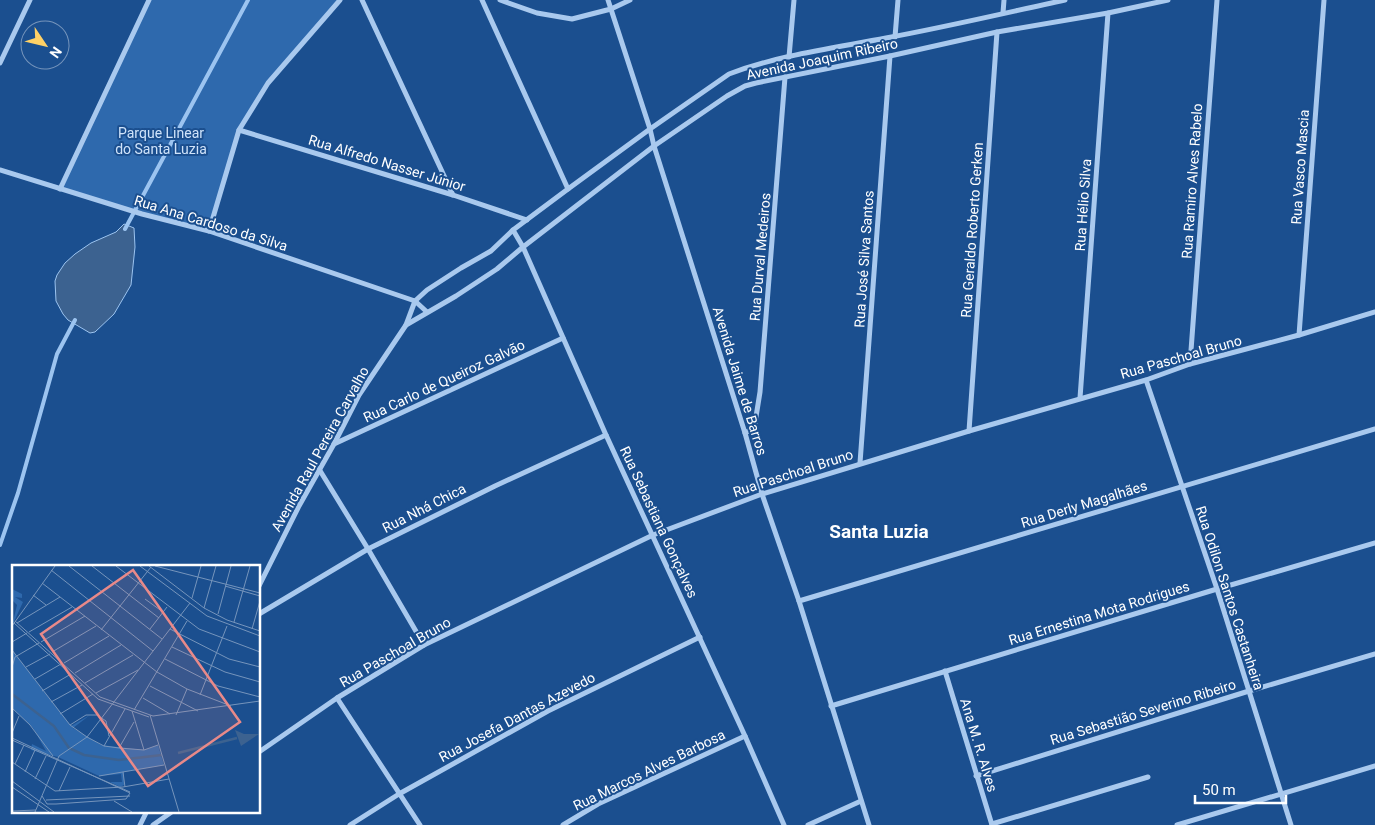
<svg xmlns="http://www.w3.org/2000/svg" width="1375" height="825" font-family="Roboto,sans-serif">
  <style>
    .green { fill: #2e69ad }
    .water { fill: #3c6290; stroke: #9cc4f0 }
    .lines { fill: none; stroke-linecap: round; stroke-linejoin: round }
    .stream { stroke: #9cc4f0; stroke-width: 4 }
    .minor { stroke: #a9c9ee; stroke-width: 5 }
    .labels { text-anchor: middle; stroke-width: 4; stroke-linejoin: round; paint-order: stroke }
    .street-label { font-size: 14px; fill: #fff; stroke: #1b4f8f }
    .park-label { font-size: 14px; fill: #cfe3fa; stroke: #1b4f8f }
    .district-label { font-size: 19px; font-weight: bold; fill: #fff; stroke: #1b4f8f }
    .inset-river { fill: none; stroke: #3c6290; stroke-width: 2.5 }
    .inset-road { fill: none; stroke: #7695bc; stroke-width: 1 }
    .view { fill: #e88989; fill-opacity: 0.15; stroke: #e88989; stroke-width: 2.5 }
    .inset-edge { fill: none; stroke: #fff; stroke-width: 2.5 }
  </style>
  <rect width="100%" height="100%" fill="#1b4f8f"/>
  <polygon class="green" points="149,0 340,0 268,83 239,130 209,231 60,189"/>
  <polygon class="water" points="124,224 134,228 135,247 131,285 114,314 95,332 90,333 68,320 63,314 56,301 55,281 57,275 65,263 75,254 91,243 116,232"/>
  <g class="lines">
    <g class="stream">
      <polyline points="125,229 248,0"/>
      <polyline points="0,545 18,493 57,354 75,320"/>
    </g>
    <g class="minor">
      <polyline points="362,0 453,195"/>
      <polyline points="482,0 568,189"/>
      <polyline points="500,0 537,13 572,19 611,9 630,0"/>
      <polyline points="608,0 650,129 654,146 745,433 762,494 799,601 869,825"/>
      <polyline points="1003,13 1004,0"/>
      <polyline points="895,37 898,0"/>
      <polyline points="789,57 794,0"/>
      <polyline points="0,63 30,0"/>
      <polyline points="239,130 453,195 527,220"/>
      <polyline points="0,170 142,214 209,231 415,301 427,312"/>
      <polyline points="60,189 149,0"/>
      <polyline points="513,230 523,247 606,435 745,736 784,825"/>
      <polyline points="209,231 239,130 268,83 340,0"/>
      <polyline points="406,325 456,296 497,269 523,247 654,146 727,96 745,86 756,83 890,56 997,32 1108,13 1168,0"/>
      <polyline points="1299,335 1324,0"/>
      <polyline points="1190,364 1217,0"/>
      <polyline points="1146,380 1217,589 1291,825"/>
      <polyline points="1080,398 1108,13"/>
      <polyline points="969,431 997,32"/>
      <polyline points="745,433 752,429 755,423 760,392 785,77"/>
      <polyline points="334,444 563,338"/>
      <polyline points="860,463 890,56"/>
      <polyline points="319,469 368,549 424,645"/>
      <path d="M259,586L299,506L334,444L359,395L406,325L415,301L427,290L461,268L491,251L513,230L568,189L650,129L729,74C779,55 834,48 886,38C946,27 1005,13 1065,0"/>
      <polyline points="799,601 1375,429"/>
      <polyline points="259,614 368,549 495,486 606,435"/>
      <polyline points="945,671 992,825"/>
      <polyline points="337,698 420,825"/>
      <polyline points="831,706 1217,589 1375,543"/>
      <polyline points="259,752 337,698 424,645 653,535 762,494 969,431 1146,380 1190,364 1299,335 1375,312"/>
      <polyline points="976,776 1249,691 1375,654"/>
      <polyline points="992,824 1148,777"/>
      <polyline points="140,825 147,811"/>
      <polyline points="153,825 173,811"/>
      <polyline points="350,825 399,794 548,711 700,637"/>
      <polyline points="563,825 598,804 745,736"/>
      <polyline points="808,825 861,801"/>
      <polyline points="1177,825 1375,766"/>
    </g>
  </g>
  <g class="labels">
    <g class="street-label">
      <text transform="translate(822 59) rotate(-12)" y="5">Avenida Joaquim Ribeiro</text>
      <text transform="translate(387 163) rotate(17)" y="5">Rua Alfredo Nasser Júnior</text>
      <text transform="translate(1300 167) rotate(-86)" y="5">Rua Vasco Mascia</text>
      <text transform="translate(1192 181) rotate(-86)" y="5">Rua Ramiro Alves Rabelo</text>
      <text transform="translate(1083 205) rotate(-86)" y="5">Rua Hélio Silva</text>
      <text transform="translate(211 223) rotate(17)" y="5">Rua Ana Cardoso da Silva</text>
      <text transform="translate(972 230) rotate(-86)" y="5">Rua Geraldo Roberto Gerken</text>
      <text transform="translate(760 257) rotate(-85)" y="5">Rua Durval Medeiros</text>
      <text transform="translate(864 259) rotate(-86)" y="5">Rua José Silva Santos</text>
      <text transform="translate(1181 357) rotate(-16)" y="5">Rua Paschoal Bruno</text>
      <text transform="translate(444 381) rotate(-25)" y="5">Rua Carlo de Queiroz Galvão</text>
      <text transform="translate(740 381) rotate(73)" y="5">Avenida Jaime de Barros</text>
      <text transform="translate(320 449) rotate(-61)" y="5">Avenida Raul Pereira Carvalho</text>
      <text transform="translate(793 473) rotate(-18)" y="5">Rua Paschoal Bruno</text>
      <text transform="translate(1084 504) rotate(-17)" y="5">Rua Derly Magalhães</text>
      <text transform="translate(424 508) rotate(-27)" y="5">Rua Nhá Chica</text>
      <text transform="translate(659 522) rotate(65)" y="5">Rua Sebastiana Gonçalves</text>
      <text transform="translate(1230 598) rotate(72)" y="5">Rua Odilon Santos Castanheira</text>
      <text transform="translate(1099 613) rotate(-17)" y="5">Rua Ernestina Mota Rodrigues</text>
      <text transform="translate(395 652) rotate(-30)" y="5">Rua Paschoal Bruno</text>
      <text transform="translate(1143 712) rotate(-17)" y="5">Rua Sebastião Severino Ribeiro</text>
      <text transform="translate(517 717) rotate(-28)" y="5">Rua Josefa Dantas Azevedo</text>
      <text transform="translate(979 745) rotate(73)" y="5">Ana M. R. Alves</text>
      <text transform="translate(649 770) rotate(-26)" y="5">Rua Marcos Alves Barbosa</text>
    </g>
    <g class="park-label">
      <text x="161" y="138">Parque Linear<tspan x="161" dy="16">do Santa Luzia</tspan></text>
    </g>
    <g class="district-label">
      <text x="879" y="538">Santa Luzia</text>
    </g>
  </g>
  <g transform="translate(12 565)">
    <rect width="248" height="248" fill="#1b4f8f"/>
    <path d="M0,24L10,29V33L3,32L11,37L0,61L5,40L1,36ZM0,85L59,161L78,150L61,163L89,180L132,185L146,180L152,200L112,207V220L108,222L98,217H110L109,209L87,211L46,192L19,185L20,179L34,186L21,163L0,143Z" fill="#2e69ad"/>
    <path d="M223,165L232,169H247L229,181Z" fill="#3c6290"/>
    <path class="inset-river" d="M0,129L42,161L57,183L72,190L107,195L150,190M166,188L225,173"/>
    <path class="inset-road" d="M57,1L150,74M80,1L147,53M104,1L187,64L248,87M128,1L195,51L248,71M137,1L192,43L215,55L248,66M143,1L248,28M39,5L141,86M30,18L145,107L175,124L219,141M213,21L248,31M21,30L34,40M180,33L189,1M133,34L151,47M192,43L204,1M206,49L219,1M3,56L88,132L141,151M222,57L238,1M2,58L86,134L137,152M5,58L48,32M0,61L43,1M138,64L155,42M158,64L217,94L248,102M240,64L248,36M89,65L139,2M17,67L60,42M0,77L15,68M29,77L73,51M160,82L213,107L248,117M0,85L58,160L75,172L92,181L107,183L132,185L146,180M40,87L84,61M153,94L206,121L248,132M52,98L97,71M0,102L3,92L27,78M14,102L38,89M63,108L109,80M23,114L49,99M73,118L121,90M138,121L186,146M30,126L59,109M84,128L126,105M188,130L215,61M131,133L158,149M39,137L70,120M0,143L18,160L41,191M122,145L175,56M120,146L132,185M48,149L81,129M138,150L167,247M164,150L175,124M141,151L248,136M58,160L74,150H85L94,156L97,171M0,168L7,151M0,173L118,228L114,234L44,239H35L30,231M0,175L118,227M92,181L113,144M107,183L122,157M0,197L43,226L111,222L157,214M3,199L12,180M13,207L23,185M111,207L113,222M87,211L152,200M23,214L34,191M0,216L42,247M0,222L37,247M47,226L58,202M34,235L118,231M102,236L120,247M0,246L24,245M23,247L47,191L75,172L178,38"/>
    <path class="view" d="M121,5L228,157L136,221L29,69Z"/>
    <rect width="248" height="248" class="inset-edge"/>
  </g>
  <g transform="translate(45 45) rotate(125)"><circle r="24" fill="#1b4f8f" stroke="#7695bc"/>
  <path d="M0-4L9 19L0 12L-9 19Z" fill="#ffd166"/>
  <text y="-8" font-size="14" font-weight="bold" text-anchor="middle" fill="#ffffff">N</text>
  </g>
  <path d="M1195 795v8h91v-8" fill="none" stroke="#ffffff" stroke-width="2.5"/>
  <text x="1202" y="795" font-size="15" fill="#ffffff" stroke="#1b4f8f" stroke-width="4" paint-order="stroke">50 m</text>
</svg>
